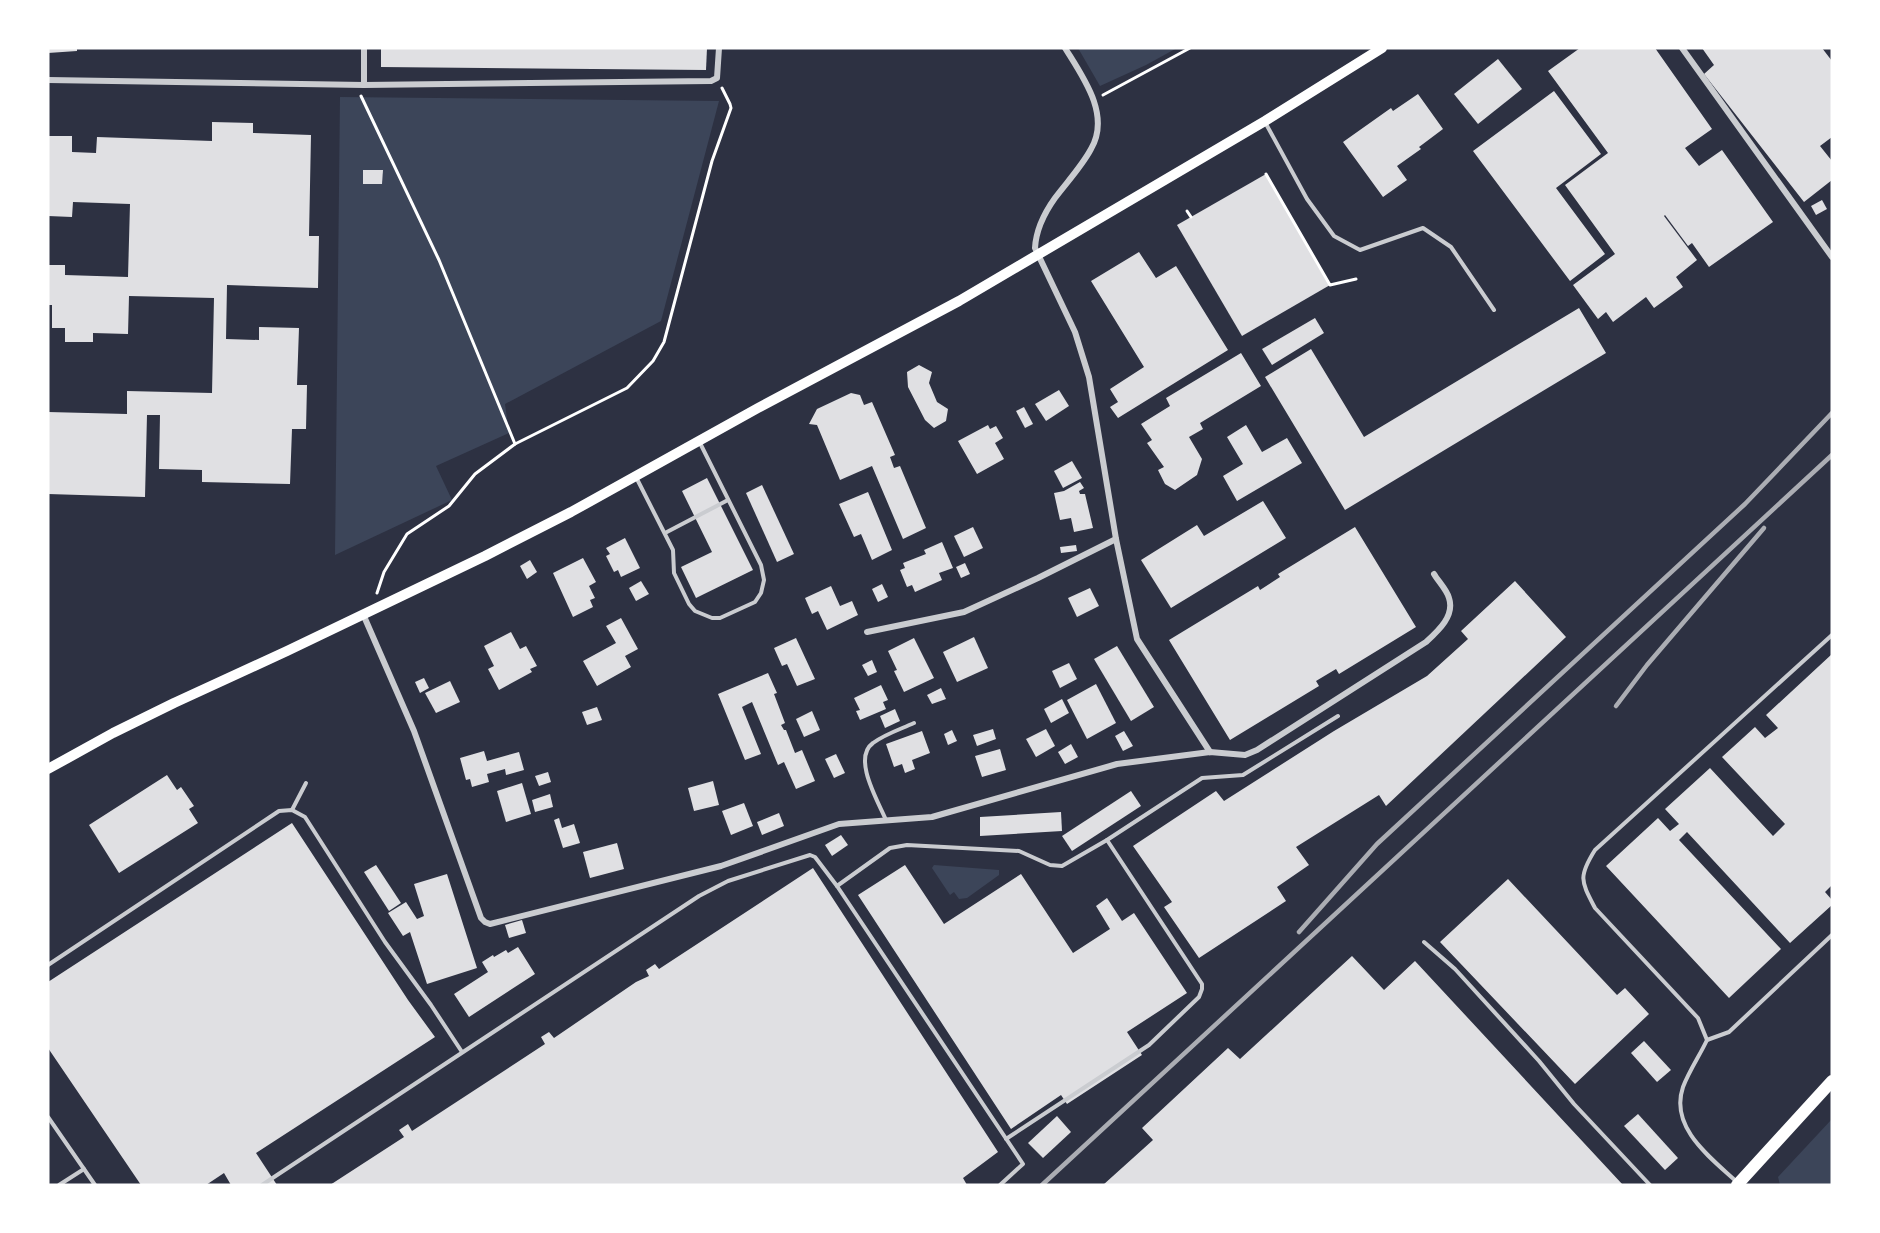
<svg xmlns="http://www.w3.org/2000/svg" width="1880" height="1233" font-family="'Source Serif 4',serif">
  <style>
    .green { fill: #3c4559 }
    .building { fill: #e0e0e3 }
    .lines { fill: none; stroke-linecap: round; stroke-linejoin: round }
    .path { stroke: #fff; stroke-width: 3 }
    .service { stroke: #caccd0; stroke-width: 4 }
    .minor { stroke: #caccd0; stroke-width: 6 }
    .secondary { stroke: #fff; stroke-width: 10 }
    .primary { stroke: #fff; stroke-width: 12 }
    .rail { stroke: #abadb3; stroke-width: 4.5 }
  </style>
  <rect width="100%" height="100%" fill="#2d3142"/>
  <g class="green">
    <polygon points="1078,48 1177,48 1146,65 1100,86"/>
    <polygon points="340,97 719,101 661,321 505,404 509,433 436,466 452,500 335,555"/>
    <polygon points="934,865 999,870 999,875 967,898 959,899 954,892 950,895 932,868"/>
    <polygon points="1832,1119 1832,1185 1780,1185 1778,1177"/>
  </g>
  <g class="building">
    <polygon points="48,48 77,48 77,51 48,53"/>
    <polygon points="381,48 707,48 706,70 381,67"/>
    <polygon points="1580,48 1655,48 1712,129 1685,148 1699,166 1722,150 1773,222 1709,267 1692,243 1688,246 1665,215 1664,216 1697,260 1676,277 1683,287 1654,308 1646,297 1613,322 1606,312 1598,319 1573,285 1615,254 1565,185 1608,153 1548,71"/>
    <polygon points="1702,48 1822,48 1832,61 1832,137 1820,146 1832,161 1832,180 1804,202 1704,74 1714,65"/>
    <polygon points="1498,59 1522,89 1478,124 1454,94"/>
    <polygon points="1554,91 1601,154 1556,188 1605,254 1570,281 1473,151"/>
    <polygon points="1418,94 1443,129 1419,147 1421,149 1397,166 1407,180 1383,197 1343,142 1391,108 1393,111"/>
    <polygon points="212,122 253,123 253,133 311,135 309,236 319,236 318,288 227,285 226,339 259,340 259,327 299,328 297,385 307,385 306,429 292,429 290,484 202,482 202,470 159,469 160,415 147,415 145,497 48,494 48,412 127,414 127,391 212,393 214,298 129,296 128,334 93,333 93,342 65,342 65,328 52,328 52,305 48,305 48,265 65,265 65,275 128,277 130,204 73,202 72,217 48,216 48,136 72,136 72,152 96,153 97,137 212,141"/>
    <polygon points="363,170 383,170 382,184 363,184"/>
    <polygon points="1266,174 1330,285 1242,336 1177,225"/>
    <polygon points="1822,200 1827,209 1816,215 1811,206"/>
    <polygon points="1139,252 1156,278 1176,266 1228,350 1118,418 1110,407 1118,402 1110,389 1144,367 1091,281"/>
    <polygon points="1579,308 1606,353 1345,510 1265,377 1311,349 1364,437"/>
    <polygon points="1315,318 1324,333 1272,365 1262,349"/>
    <polygon points="1241,353 1261,386 1200,423 1203,429 1189,437 1202,459 1197,475 1175,490 1165,484 1158,470 1164,467 1147,443 1152,440 1141,424 1170,406 1166,398"/>
    <polygon points="919,365 932,372 929,383 937,402 948,409 946,421 934,428 925,420 908,387 907,372"/>
    <polygon points="1059,390 1069,406 1046,421 1035,404"/>
    <polygon points="851,393 860,395 864,405 872,402 895,455 890,457 894,468 900,466 926,528 903,539 872,466 840,480 817,425 809,424 817,409"/>
    <polygon points="1024,407 1033,424 1025,428 1016,411"/>
    <polygon points="988,425 990,429 996,426 1003,438 995,443 1004,459 977,474 958,441"/>
    <polygon points="1246,425 1262,452 1287,438 1302,463 1237,501 1223,476 1243,464 1227,437"/>
    <polygon points="1072,461 1082,478 1063,488 1054,471"/>
    <polygon points="707,478 753,570 696,598 681,567 712,552 682,491"/>
    <polygon points="1080,482 1084,488 1079,491 1080,494 1085,494 1093,528 1074,532 1071,518 1060,520 1054,493 1064,491"/>
    <polygon points="762,485 794,554 777,562 746,493"/>
    <polygon points="868,492 892,550 872,560 861,534 854,537 839,504"/>
    <polygon points="1263,501 1286,538 1171,608 1141,560 1197,525 1204,536"/>
    <polygon points="973,527 983,548 964,557 954,536"/>
    <polygon points="1355,527 1416,627 1339,674 1336,669 1316,681 1319,686 1230,740 1169,640 1258,586 1260,590 1280,577 1278,574"/>
    <polygon points="625,538 640,568 621,577 618,570 614,572 606,556 610,554 606,548"/>
    <polygon points="942,542 953,568 939,573 942,580 915,592 912,585 907,587 900,570 905,568 903,563 926,554 924,550"/>
    <polygon points="1076,545 1077,551 1061,553 1060,547"/>
    <polygon points="583,558 596,582 589,586 595,598 590,600 593,607 573,617 553,573"/>
    <polygon points="530,560 537,572 527,579 520,566"/>
    <polygon points="965,563 970,574 961,578 956,567"/>
    <polygon points="641,581 649,594 636,601 629,588"/>
    <polygon points="1515,581 1566,637 1386,806 1379,795 1296,847 1309,865 1277,887 1286,901 1199,958 1164,907 1172,902 1133,846 1216,791 1224,801 1334,731 1427,676 1468,639 1461,631"/>
    <polygon points="882,584 888,597 878,602 872,589"/>
    <polygon points="831,586 840,606 852,601 858,615 827,630 818,611 812,614 805,598"/>
    <polygon points="1090,588 1099,606 1077,617 1068,598"/>
    <polygon points="621,618 638,649 625,656 631,667 597,686 583,661 616,643 606,626"/>
    <polygon points="511,632 520,649 526,646 537,666 530,669 532,672 499,690 488,669 494,666 484,646"/>
    <polygon points="974,637 988,668 957,682 943,652"/>
    <polygon points="796,638 815,679 797,686 787,664 782,666 774,648"/>
    <polygon points="914,638 934,678 904,692 894,671 897,670 888,651"/>
    <polygon points="1117,646 1154,707 1131,721 1094,659"/>
    <polygon points="1832,654 1832,885 1825,892 1832,900 1832,905 1790,943 1687,832 1679,840 1781,949 1729,998 1606,866 1658,818 1670,831 1679,824 1665,809 1710,768 1773,836 1785,824 1722,757 1755,727 1765,738 1778,728 1766,715"/>
    <polygon points="872,660 877,672 868,676 862,665"/>
    <polygon points="1069,663 1077,679 1060,688 1052,671"/>
    <polygon points="768,673 777,693 774,694 785,723 781,725 784,730 786,730 795,753 802,750 815,781 796,789 784,762 778,765 752,702 742,707 761,754 745,760 718,694"/>
    <polygon points="424,678 429,688 420,693 415,682"/>
    <polygon points="450,681 460,702 436,713 425,693"/>
    <polygon points="1096,684 1116,723 1087,739 1067,700"/>
    <polygon points="881,685 888,700 883,702 886,709 860,720 856,711 860,710 854,698"/>
    <polygon points="941,688 946,699 932,704 927,695"/>
    <polygon points="1062,699 1069,713 1051,723 1044,709"/>
    <polygon points="597,707 602,720 587,725 582,712"/>
    <polygon points="895,709 900,721 885,728 880,716"/>
    <polygon points="812,711 820,730 804,737 796,719"/>
    <polygon points="993,729 996,739 977,746 973,735"/>
    <polygon points="1046,729 1055,746 1036,757 1026,739"/>
    <polygon points="952,730 957,741 948,745 944,734"/>
    <polygon points="922,731 930,753 912,760 915,769 905,773 902,764 894,767 886,744"/>
    <polygon points="1124,731 1133,746 1123,751 1115,736"/>
    <polygon points="1071,744 1078,757 1065,764 1058,752"/>
    <polygon points="1000,749 1006,770 982,777 975,756"/>
    <polygon points="484,751 487,761 519,752 524,770 506,775 505,769 487,774 489,782 472,787 470,779 466,780 460,758"/>
    <polygon points="836,754 845,773 834,778 825,759"/>
    <polygon points="548,772 551,782 539,786 535,776"/>
    <polygon points="167,775 177,790 181,787 194,806 189,809 198,823 119,873 89,825"/>
    <polygon points="713,781 719,805 694,811 688,788"/>
    <polygon points="522,783 531,814 506,822 497,791"/>
    <polygon points="1131,791 1141,806 1072,851 1062,836"/>
    <polygon points="550,794 553,807 535,812 532,800"/>
    <polygon points="744,803 753,826 731,835 722,811"/>
    <polygon points="1061,812 1062,831 980,836 980,817"/>
    <polygon points="779,813 784,826 762,835 757,822"/>
    <polygon points="559,818 562,828 574,824 580,843 563,848 554,820"/>
    <polygon points="292,823 408,1000 435,1037 256,1153 277,1185 231,1185 224,1173 206,1185 141,1185 48,1048 48,982"/>
    <polygon points="841,835 848,845 832,856 825,845"/>
    <polygon points="617,843 624,869 590,878 583,852"/>
    <polygon points="376,865 401,903 389,911 364,872"/>
    <polygon points="905,865 944,924 1021,874 1073,953 1110,929 1096,906 1107,898 1122,921 1134,913 1187,993 1127,1032 1142,1055 1067,1104 1061,1095 1011,1129 858,895"/>
    <polygon points="813,868 998,1152 963,1178 967,1185 330,1185 404,1137 399,1130 408,1124 412,1131 545,1044 541,1037 549,1032 554,1038 636,982 649,976 646,970 655,964 659,969"/>
    <polygon points="447,874 477,968 427,984 410,932 403,936 388,913 406,902 417,919 424,916 414,884"/>
    <polygon points="1508,879 1617,995 1625,988 1649,1014 1575,1084 1440,942"/>
    <polygon points="522,920 526,933 509,938 505,925"/>
    <polygon points="518,947 535,974 469,1017 454,994 488,972 482,962 493,955 494,957 506,950 508,953"/>
    <polygon points="1352,956 1384,990 1415,961 1623,1185 1103,1185 1153,1140 1142,1128 1228,1048 1240,1059"/>
    <polygon points="1644,1041 1671,1070 1657,1082 1631,1053"/>
    <polygon points="1638,1114 1678,1158 1665,1170 1624,1126"/>
    <polygon points="1057,1116 1071,1132 1043,1158 1028,1143"/>
  </g>
  <g class="lines">
    <g class="path">
      <polyline points="1103,95 1190,48"/>
      <polyline points="361,96 439,260 515,444"/>
      <polyline points="1266,174 1330,285 1356,279"/>
      <polyline points="1187,211 1191,217"/>
      <polyline points="377,593 384,572 407,534 449,506 475,474 515,444 627,388 653,361 664,342 712,161 731,108 730,104 722,88"/>
    </g>
    <g class="service">
      <polyline points="1265,122 1307,199 1334,236 1360,250 1423,228 1451,247 1494,310"/>
      <polyline points="637,479 673,550 674,573 689,604 695,611 712,618 720,618 755,602 761,593 764,580 761,565 700,443"/>
      <polyline points="665,533 728,500"/>
      <polyline points="292,810 306,783"/>
      <path d="M886,820C878,801 852,758 873,743C885,734 901,729 914,723"/>
      <polyline points="837,886 890,848 907,845 1019,851 1050,865 1062,866 1107,840 1202,778 1243,775 1338,716"/>
      <polyline points="1424,942 1455,969 1539,1061 1574,1104 1650,1185"/>
      <polyline points="48,965 279,811 292,810 305,817 385,942 431,1005 462,1052"/>
      <path d="M1707,1040L1698,1018L1595,908C1581,881 1578,877 1595,850L1832,635"/>
      <polyline points="48,1117 95,1185"/>
      <polyline points="1006,1139 1149,1045 1199,997 1202,989 1202,984 1107,840"/>
      <path d="M1738,1183C1711,1158 1669,1128 1683,1087C1689,1071 1700,1055 1707,1040L1729,1032L1832,935"/>
      <polyline points="59,1185 84,1169"/>
      <polyline points="262,1185 699,896 728,881 810,855 815,857 837,886 1023,1164 1000,1185"/>
    </g>
    <g class="minor">
      <polyline points="364,48 364,85"/>
      <path d="M1065,48C1083,77 1111,115 1091,149C1082,166 1067,182 1055,198C1045,212 1036,230 1035,248L1075,332L1089,377L1116,539L1137,639L1210,752"/>
      <polyline points="1682,48 1832,257"/>
      <polyline points="48,80 364,85 711,81 717,78 719,48"/>
      <path d="M363,614L414,731L481,918L485,922L490,924L721,866L839,824L932,817L1117,764L1210,752L1245,755L1257,750L1426,642C1438,631 1455,616 1449,598C1447,590 1438,581 1434,574"/>
      <polyline points="867,632 964,612 1038,578 1116,539"/>
    </g>
    <polyline class="secondary" points="48,769 113,733 174,703 287,651 485,556 571,512 758,408 959,301 1265,121 1382,48"/>
    <polyline class="primary" points="1737,1185 1832,1081"/>
    <g class="rail">
      <polyline points="1616,706 1647,665 1764,528"/>
      <polyline points="1299,932 1377,844 1745,504 1832,413"/>
      <polyline points="1042,1185 1832,455"/>
    </g>
  </g>
  <rect width="1880" height="1233" fill="none" stroke="#ffffff" stroke-width="99"/>
</svg>
